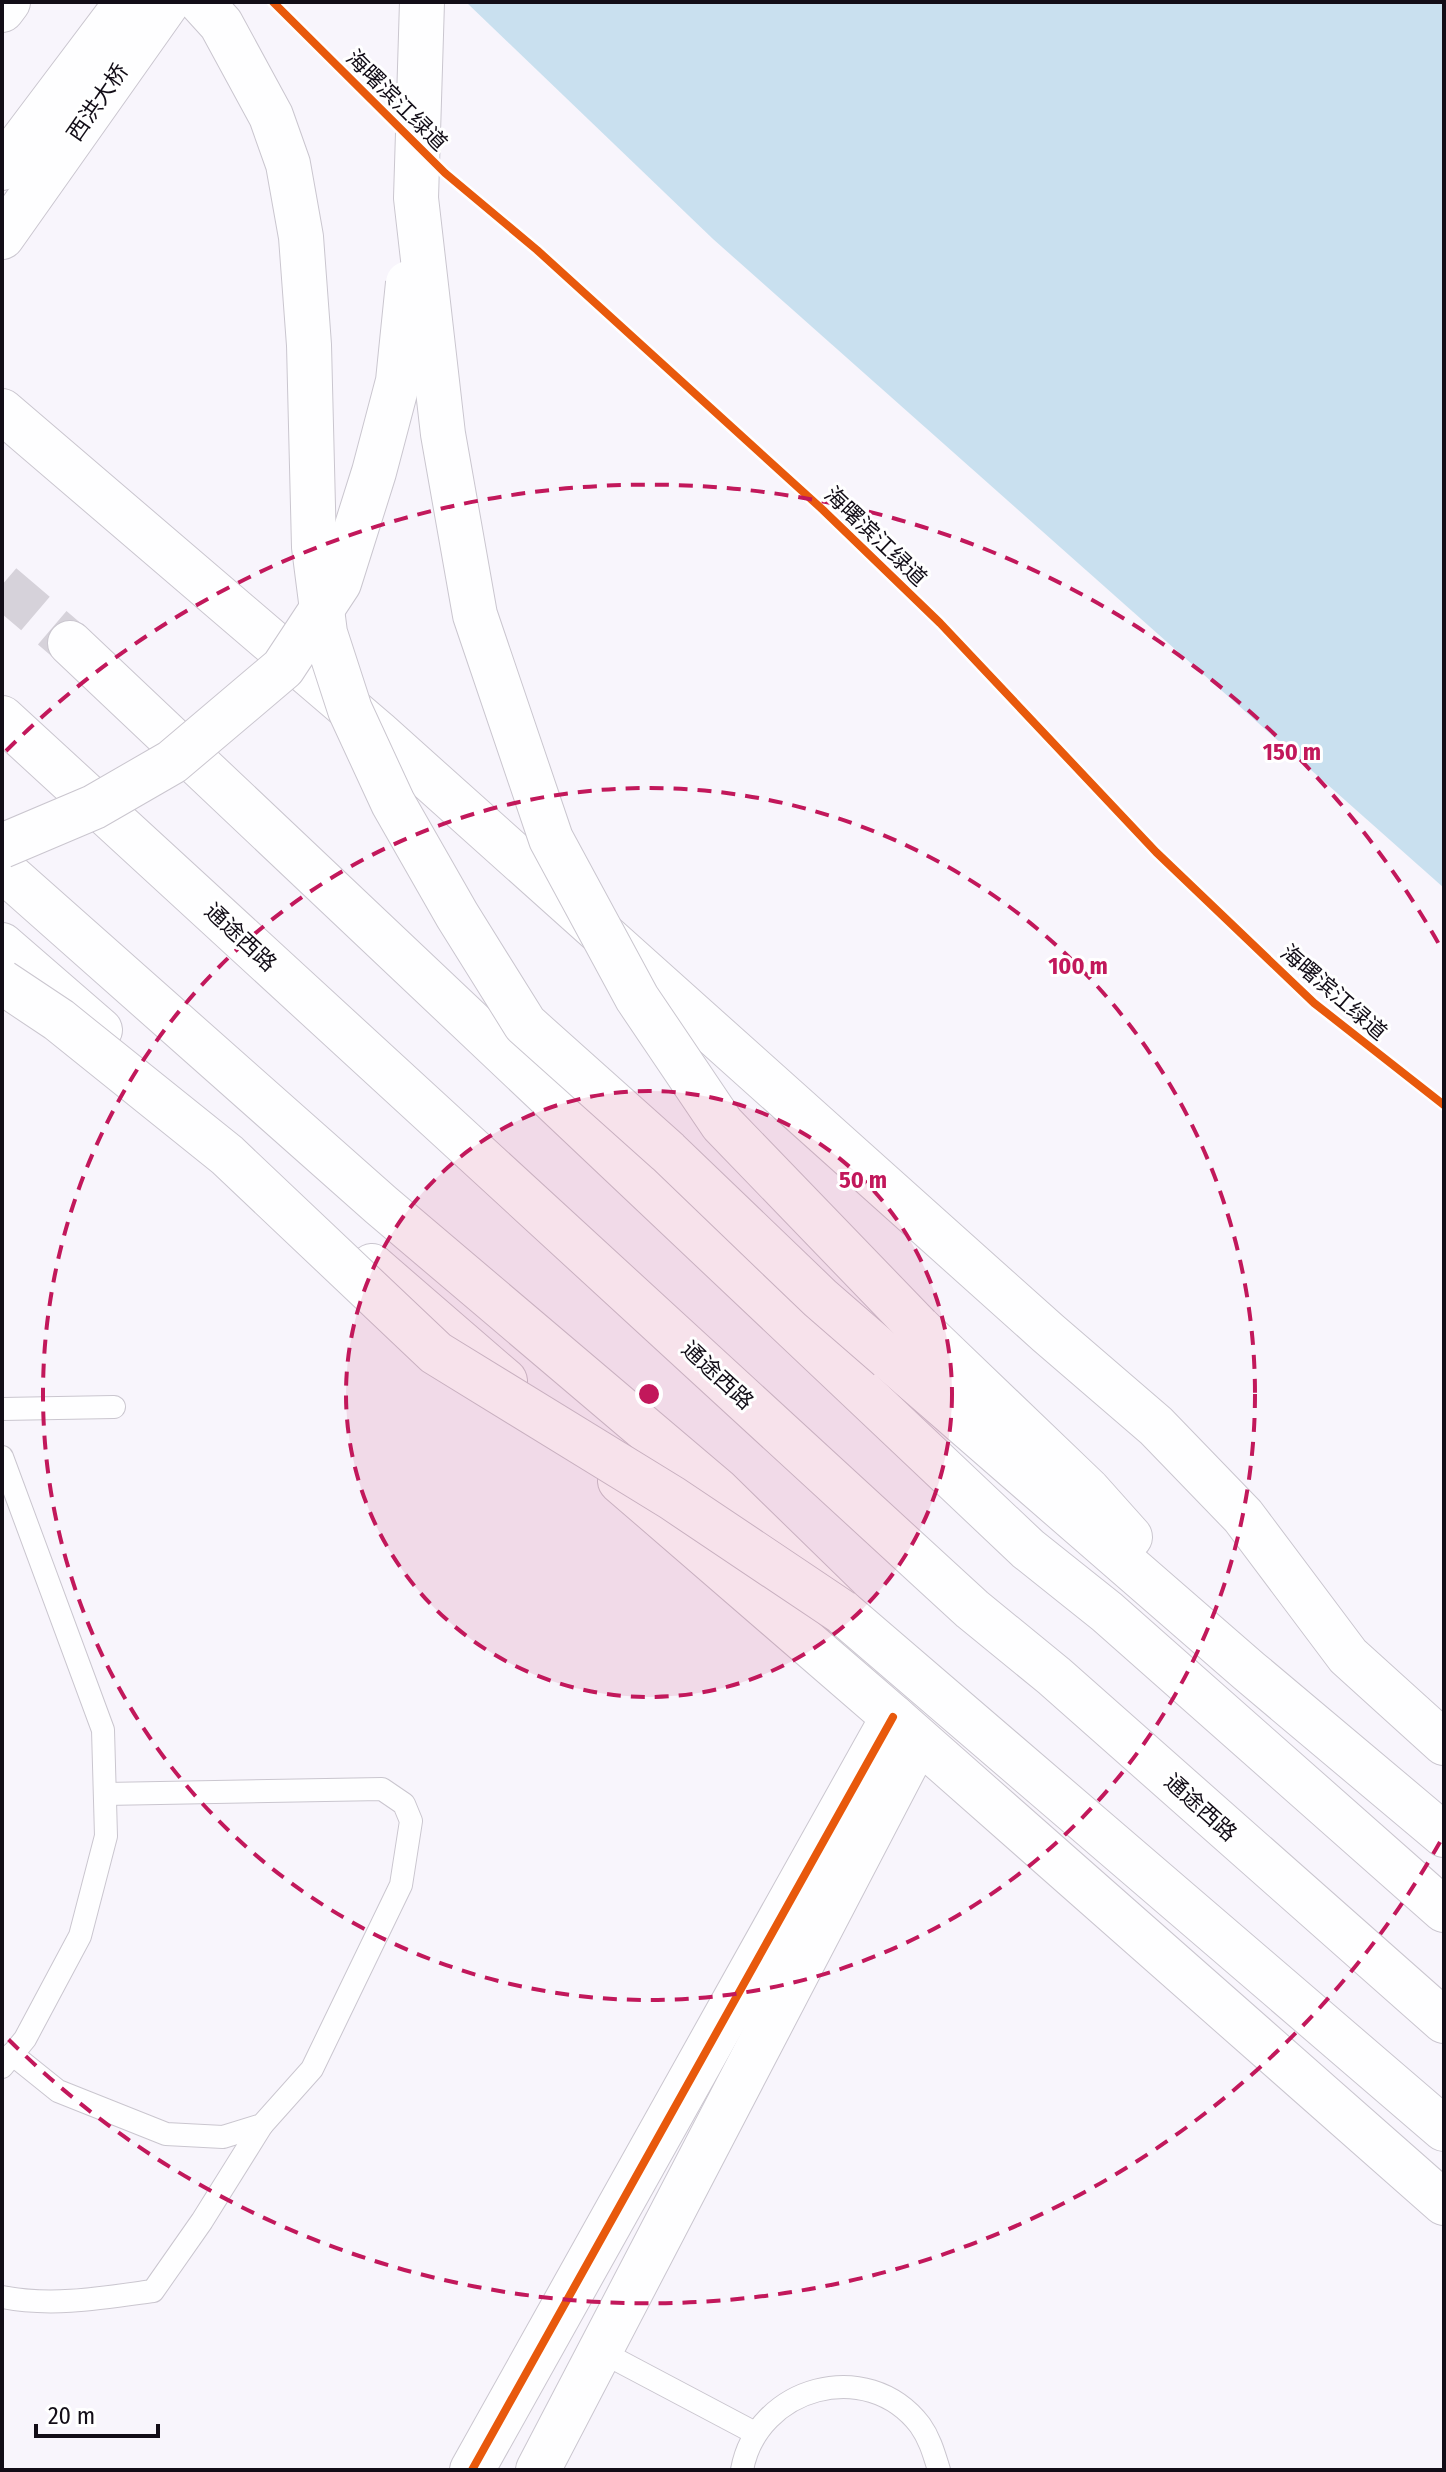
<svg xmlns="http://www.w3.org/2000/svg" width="1446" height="2472" font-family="'Fira Sans Condensed','Noto Sans SC',sans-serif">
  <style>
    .water { fill: #c9e0ef }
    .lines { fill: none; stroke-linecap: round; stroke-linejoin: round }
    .primary-tunnel { stroke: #d6d2da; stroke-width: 44; stroke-dasharray: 44 22; stroke-linecap: butt }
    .lane-casing { stroke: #cac6cf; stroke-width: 24 }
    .secondary-casing { stroke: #cac6cf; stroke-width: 46 }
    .primary-casing { stroke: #cac6cf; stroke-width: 46 }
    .highway-casing { stroke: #cac6cf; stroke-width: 46 }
    .lane { stroke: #fefeff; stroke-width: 22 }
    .secondary { stroke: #fefeff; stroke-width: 44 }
    .primary { stroke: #fefeff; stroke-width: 44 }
    .highway { stroke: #fefeff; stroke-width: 44 }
    .highway-bridge-casing { stroke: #cac6cf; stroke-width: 46; stroke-linecap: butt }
    .highway-bridge { stroke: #fefeff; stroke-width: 44 }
    .cycleway-casing { stroke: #fff; stroke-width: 13 }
    .cycleway { stroke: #e8590c; stroke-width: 8 }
    .ring { fill: none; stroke: #c2185b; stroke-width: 4; stroke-dasharray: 14 10 }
    .labels { text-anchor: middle; stroke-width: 6; stroke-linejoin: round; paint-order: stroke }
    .street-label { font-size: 22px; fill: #120d17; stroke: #fff }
    .centre { fill: #c2185b; stroke: #fff; stroke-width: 4 }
    .ring-label { font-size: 24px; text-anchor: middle; font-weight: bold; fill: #c2185b; stroke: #fff; stroke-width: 6; stroke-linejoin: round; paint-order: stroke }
  </style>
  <rect width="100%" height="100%" fill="#f8f5fc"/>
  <polygon class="water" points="466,2 1444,2 1444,888 713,239"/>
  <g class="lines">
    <polyline class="primary-tunnel" points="2,585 70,643"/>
    <defs>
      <g id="lane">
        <polyline points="2,1409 114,1407"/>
        <polyline points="2,1457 103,1730 106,1836 80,1936 25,2039 2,2067"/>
        <polyline points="12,2054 58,2091 166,2134 223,2137 262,2125 312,2069 401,1885 411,1821 404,1804 382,1789 105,1794"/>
        <path d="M2,2297C52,2307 103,2298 153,2291L202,2221L262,2125"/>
        <polyline points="600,2351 755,2433"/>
        <path d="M742,2470C757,2387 867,2356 920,2425C930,2439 934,2454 939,2470"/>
      </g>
      <g id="secondary">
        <polyline points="472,2470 893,1717"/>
        <polyline points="538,2470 918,1741"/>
      </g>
      <g id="primary">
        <polyline points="2,237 168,2"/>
        <polyline points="2,411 377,732 1048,1333 1156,1426 1243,1516 1348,1656 1444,1743"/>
        <polyline points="70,643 1028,1549 1107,1612 1444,1910"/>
        <polyline points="2,718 972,1609 1054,1676 1444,2021"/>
        <polyline points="2,945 100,1030"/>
        <polyline points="372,1266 505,1381"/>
        <polyline points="620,1481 893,1717 1444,2203"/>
      </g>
      <g id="highway">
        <polyline points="2,10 8,2"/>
        <polyline points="2,168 127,2"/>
        <polyline points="2,869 381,1205 717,1490 842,1612 1444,2129"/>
        <polyline points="918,1327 1088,1490 1130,1537"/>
        <polyline points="889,1358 1249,1671 1444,1835"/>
      </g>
    </defs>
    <use href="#lane" class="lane-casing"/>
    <use href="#secondary" class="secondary-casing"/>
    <use href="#primary" class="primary-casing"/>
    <use href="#highway" class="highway-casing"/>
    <use href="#lane" class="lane"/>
    <use href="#secondary" class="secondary"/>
    <use href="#primary" class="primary"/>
    <use href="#highway" class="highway"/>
    <defs>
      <g id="highway-bridge">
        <polyline points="201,2 221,24 271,116 288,164 301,237 309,345 314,547 325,633 350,710 393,803 457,915 525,1024 668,1152 820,1298 889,1358"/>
        <polyline points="422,2 416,198 443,434 475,615 551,839 637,998 722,1124 918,1327"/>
        <polyline points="2,846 94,807 172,762 283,668 339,583 374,472 398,381 408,283"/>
        <polyline points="2,982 59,1020 227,1155 436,1353 672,1498 842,1612"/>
      </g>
    </defs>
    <use href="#highway-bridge" class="highway-bridge-casing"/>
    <use href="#highway-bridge" class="highway-bridge"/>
    <defs>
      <g id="cycleway">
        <polyline points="273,2 445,173 537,250 823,510 940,623 1156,852 1314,1003 1444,1105"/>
        <polyline points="472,2470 893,1717"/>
      </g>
    </defs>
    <use href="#cycleway" class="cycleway-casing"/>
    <use href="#cycleway" class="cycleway"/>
  </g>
  <circle cx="649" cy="1394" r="303" fill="#c2185b" fill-opacity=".12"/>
  <g class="ring">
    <circle cx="649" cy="1394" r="303"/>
    <circle cx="649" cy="1394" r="606"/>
    <path d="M1440 1842A909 909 0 0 1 6 2037M6 751A909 909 0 0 1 1440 946"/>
  </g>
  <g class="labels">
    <g class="street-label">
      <text transform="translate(397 100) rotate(45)" y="8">海曙滨江绿道</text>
      <text transform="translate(97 102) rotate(-55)" y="8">西洪大桥</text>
      <text transform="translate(876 536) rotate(44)" y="8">海曙滨江绿道</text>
      <text transform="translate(241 937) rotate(43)" y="8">通途西路</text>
      <text transform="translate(1334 992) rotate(41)" y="8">海曙滨江绿道</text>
      <text transform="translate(718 1375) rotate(43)" y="8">通途西路</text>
      <text transform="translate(1201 1807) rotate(42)" y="8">通途西路</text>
    </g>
  </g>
  <circle cx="649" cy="1394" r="12" class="centre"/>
  <g class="ring-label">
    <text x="1292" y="760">150 m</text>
    <text x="1078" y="974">100 m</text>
    <text x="863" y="1188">50 m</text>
  </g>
  <rect width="1446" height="2472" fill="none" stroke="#120d17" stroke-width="8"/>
  <path d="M36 2424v12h122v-12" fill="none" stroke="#120d17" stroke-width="4"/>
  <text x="48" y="2424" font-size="24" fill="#120d17" stroke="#ffffff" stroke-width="6" paint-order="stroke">20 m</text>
</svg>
